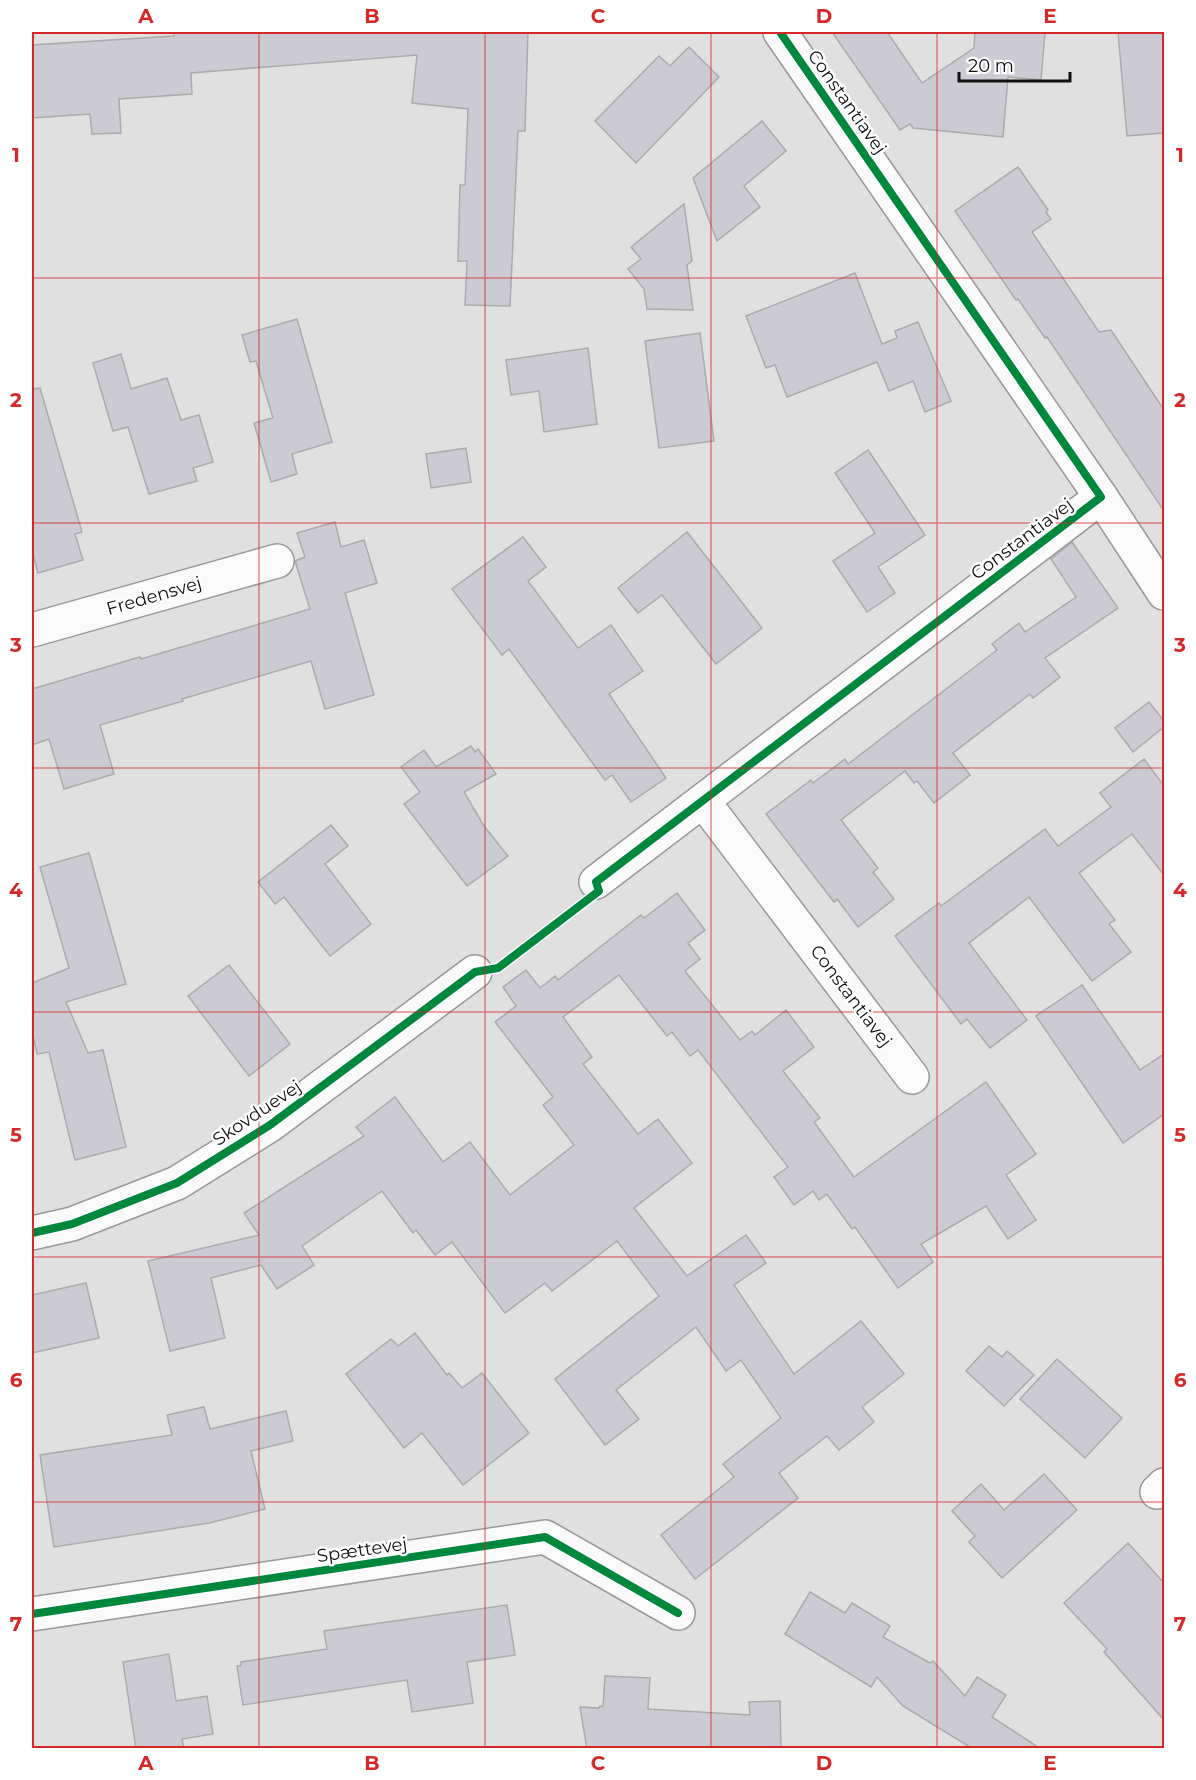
<svg xmlns="http://www.w3.org/2000/svg" width="1196" height="1780" font-family="Montserrat,sans-serif">
  <style>
    .building { fill: #cccad2; stroke: #ababab; stroke-width: 1.5 }
    .lines { fill: none; stroke-linecap: round; stroke-linejoin: round }
    .street-casing { stroke: #98989a; stroke-width: 36 }
    .street { stroke: #fafafa; stroke-width: 33 }
    .cycleway-casing { stroke: #fff; stroke-width: 11 }
    .cycleway { stroke: #00873e; stroke-width: 8 }
    .grid { fill: none; stroke: #d62828; stroke-width: 1.5; stroke-opacity: 0.55 }
    .labels { text-anchor: middle; stroke-width: 5; stroke-linejoin: round; paint-order: stroke }
    .street-label { font-size: 18px; fill: #121112; stroke: #fff }
    .neatline { fill: none; stroke: #d62828; stroke-width: 2 }
    .grid-label { font-size: 20px; text-anchor: middle; font-weight: bold; fill: #d62828 }
  </style>
  <rect width="100%" height="100%" fill="#e0e0e1"/>
  <g class="building">
    <polygon points="174,32 528,32 525,131 518,131 510,306 465,305 467,261 458,261 460,185 465,185 468,109 412,103 417,55 191,73 192,94 119,99 121,133 92,134 90,114 32,118 32,45 174,36"/>
    <polygon points="832,32 887,32 922,83 974,48 975,32 1045,32 1041,80 1008,77 1003,137 913,128 910,124 900,130"/>
    <polygon points="1118,32 1164,32 1164,133 1127,136"/>
    <polygon points="689,47 719,77 636,163 595,121 659,56 670,66"/>
    <polygon points="762,121 786,151 744,186 760,207 717,241 693,178"/>
    <polygon points="1018,167 1048,210 1046,212 1051,219 1032,232 1099,332 1111,330 1164,410 1164,511 1047,337 1045,338 1018,299 1016,300 955,211"/>
    <polygon points="684,204 692,261 687,265 693,310 647,309 644,289 628,269 641,259 631,247"/>
    <polygon points="855,273 882,344 897,338 895,331 918,322 951,401 925,412 913,381 889,391 877,362 787,397 775,365 766,368 746,316"/>
    <polygon points="297,319 332,442 292,454 297,474 271,482 254,423 273,418 256,361 250,362 242,335"/>
    <polygon points="700,333 714,441 659,448 645,341"/>
    <polygon points="588,348 597,424 544,432 539,391 511,395 506,360"/>
    <polygon points="121,354 131,389 167,378 181,420 199,415 213,462 193,468 197,481 149,494 128,427 113,431 93,363"/>
    <polygon points="40,388 82,532 75,534 83,560 38,573 32,551 32,389"/>
    <polygon points="466,448 471,482 431,488 426,454"/>
    <polygon points="868,450 925,535 878,567 895,593 867,612 833,561 875,533 835,473"/>
    <polygon points="335,522 341,547 364,540 377,583 345,593 374,695 325,709 311,661 182,699 183,701 100,725 114,774 64,789 49,739 32,745 32,689 140,657 141,659 310,609 295,561 305,557 297,533"/>
    <polygon points="687,532 762,628 716,664 662,595 638,613 618,588"/>
    <polygon points="523,537 546,567 528,581 578,648 611,625 643,671 609,694 666,778 631,802 612,775 605,780 509,649 502,655 452,589"/>
    <polygon points="1072,542 1118,608 1045,658 1060,677 1033,698 1030,694 953,753 970,775 934,803 917,781 914,783 905,771 841,820 878,868 873,872 894,899 858,927 837,899 834,902 766,814 811,780 813,783 845,759 848,764 997,650 992,644 1019,623 1025,632 1076,597 1051,559"/>
    <polygon points="1149,702 1164,721 1164,727 1133,752 1115,728"/>
    <polygon points="471,746 475,752 478,749 496,774 464,792 484,826 508,856 467,886 404,804 420,792 401,767 424,750 436,767"/>
    <polygon points="1144,759 1164,786 1164,875 1132,834 1079,873 1115,920 1109,924 1131,952 1092,981 1029,897 969,943 1027,1020 990,1048 967,1019 961,1024 895,936 939,903 941,906 1045,829 1058,846 1111,807 1100,793"/>
    <polygon points="331,825 348,846 325,864 371,924 330,956 284,897 275,904 258,882"/>
    <polygon points="89,853 126,984 66,1002 88,1053 103,1050 126,1147 75,1160 49,1052 37,1054 32,1031 32,983 69,968 40,867"/>
    <polygon points="677,893 705,930 688,943 700,959 685,971 740,1040 752,1031 755,1035 786,1010 814,1047 783,1071 820,1118 814,1122 854,1177 986,1082 1036,1154 1006,1175 1036,1220 1008,1239 986,1206 921,1244 933,1262 898,1288 855,1227 852,1229 827,1194 819,1200 813,1191 794,1205 774,1177 788,1167 698,1050 690,1056 672,1032 667,1036 619,975 563,1017 592,1057 583,1064 638,1134 658,1119 692,1163 634,1208 687,1276 746,1235 766,1263 734,1285 794,1374 861,1321 904,1374 862,1407 874,1422 839,1450 827,1436 779,1473 798,1498 695,1579 661,1535 734,1477 723,1464 781,1418 741,1360 726,1371 696,1327 616,1390 639,1419 605,1445 555,1379 659,1296 617,1241 552,1291 545,1283 505,1313 452,1242 435,1255 416,1230 413,1233 382,1191 302,1246 314,1265 277,1289 261,1265 211,1278 225,1338 170,1351 148,1261 259,1235 244,1213 364,1136 356,1127 395,1097 443,1162 470,1142 510,1195 574,1145 543,1105 553,1097 495,1022 516,1006 503,987 526,970 540,988 555,976 558,980 641,915 644,918"/>
    <polygon points="229,965 290,1044 249,1076 188,996"/>
    <polygon points="1082,985 1140,1070 1164,1054 1164,1114 1123,1143 1036,1016"/>
    <polygon points="86,1283 99,1338 32,1353 32,1295"/>
    <polygon points="415,1333 447,1375 449,1373 462,1388 482,1373 529,1433 463,1485 422,1433 404,1448 346,1374 391,1339 398,1346"/>
    <polygon points="989,1346 1002,1357 1007,1351 1034,1375 1004,1406 966,1371"/>
    <polygon points="1057,1359 1122,1418 1085,1458 1020,1399"/>
    <polygon points="204,1407 210,1429 286,1411 293,1441 251,1451 265,1509 209,1523 54,1547 40,1455 172,1435 167,1415"/>
    <polygon points="1044,1474 1077,1510 1002,1578 969,1542 975,1536 952,1511 981,1484 1004,1510"/>
    <polygon points="1128,1543 1164,1583 1164,1720 1104,1652 1107,1649 1064,1603"/>
    <polygon points="810,1592 845,1613 852,1603 890,1626 883,1637 930,1663 933,1661 965,1696 977,1677 1006,1695 992,1717 1041,1749 973,1749 903,1706 877,1677 871,1687 785,1634"/>
    <polygon points="507,1605 515,1655 467,1662 473,1703 412,1712 407,1680 243,1705 237,1666 241,1666 241,1662 327,1649 324,1631"/>
    <polygon points="169,1654 176,1701 207,1696 213,1734 182,1739 184,1749 136,1749 123,1662"/>
    <polygon points="605,1676 650,1678 648,1709 750,1715 749,1702 780,1701 781,1749 587,1749 580,1707 599,1708 600,1706 603,1707"/>
  </g>
  <g class="lines">
    <defs>
      <g id="street">
        <polyline points="1101,497 1164,593"/>
        <polyline points="32,630 277,561"/>
        <polyline points="703,801 912,1077"/>
        <polyline points="596,882 1101,497 780,32"/>
        <polyline points="32,1233 72,1224 177,1183 270,1125 475,972"/>
        <polyline points="1157,1492 1164,1485"/>
        <polyline points="32,1614 545,1537 678,1613"/>
      </g>
    </defs>
    <use href="#street" class="street-casing"/>
    <use href="#street" class="street"/>
    <defs>
      <g id="cycleway">
        <polyline points="32,1233 72,1224 177,1183 270,1125 475,972 498,968 599,891 596,882 1101,497 780,32"/>
        <polyline points="32,1614 545,1537 678,1613"/>
      </g>
    </defs>
    <use href="#cycleway" class="cycleway-casing"/>
    <use href="#cycleway" class="cycleway"/>
  </g>
  <path class="grid" d="M259,32V1748M485,32V1748M711,32V1748M937,32V1748M32,278H1164M32,523H1164M32,768H1164M32,1012H1164M32,1257H1164M32,1502H1164"/>
  <g class="labels">
    <g class="street-label">
      <text transform="translate(847 102) rotate(55)" y="6">Constantiavej</text>
      <text transform="translate(1022 539) rotate(-37)" y="6">Constantiavej</text>
      <text transform="translate(154 596) rotate(-16)" y="6">Fredensvej</text>
      <text transform="translate(851 996) rotate(53)" y="6">Constantiavej</text>
      <text transform="translate(257 1113) rotate(-34)" y="6">Skovduevej</text>
      <text transform="translate(362 1550) rotate(-8)" y="6">Spættevej</text>
    </g>
  </g>
  <rect width="1196" height="1780" fill="none" stroke="#ffffff" stroke-width="66"/>
  <path d="M959 72v9h111v-9" fill="none" stroke="#121112" stroke-width="3"/>
  <text x="968" y="72" font-size="18" fill="#121112" stroke="#ffffff" stroke-width="4.5" paint-order="stroke">20 m</text>
  <rect x="33" y="33" width="1130" height="1714" class="neatline"/>
  <g class="grid-label">
    <text x="146" y="23">A</text>
    <text x="372" y="23">B</text>
    <text x="598" y="23">C</text>
    <text x="824" y="23">D</text>
    <text x="1050" y="23">E</text>
    <text x="16" y="162">1</text>
    <text x="1180" y="162">1</text>
    <text x="16" y="407">2</text>
    <text x="1180" y="407">2</text>
    <text x="16" y="652">3</text>
    <text x="1180" y="652">3</text>
    <text x="16" y="897">4</text>
    <text x="1180" y="897">4</text>
    <text x="16" y="1142">5</text>
    <text x="1180" y="1142">5</text>
    <text x="16" y="1387">6</text>
    <text x="1180" y="1387">6</text>
    <text x="16" y="1631">7</text>
    <text x="1180" y="1631">7</text>
    <text x="146" y="1770">A</text>
    <text x="372" y="1770">B</text>
    <text x="598" y="1770">C</text>
    <text x="824" y="1770">D</text>
    <text x="1050" y="1770">E</text>
  </g>
</svg>
